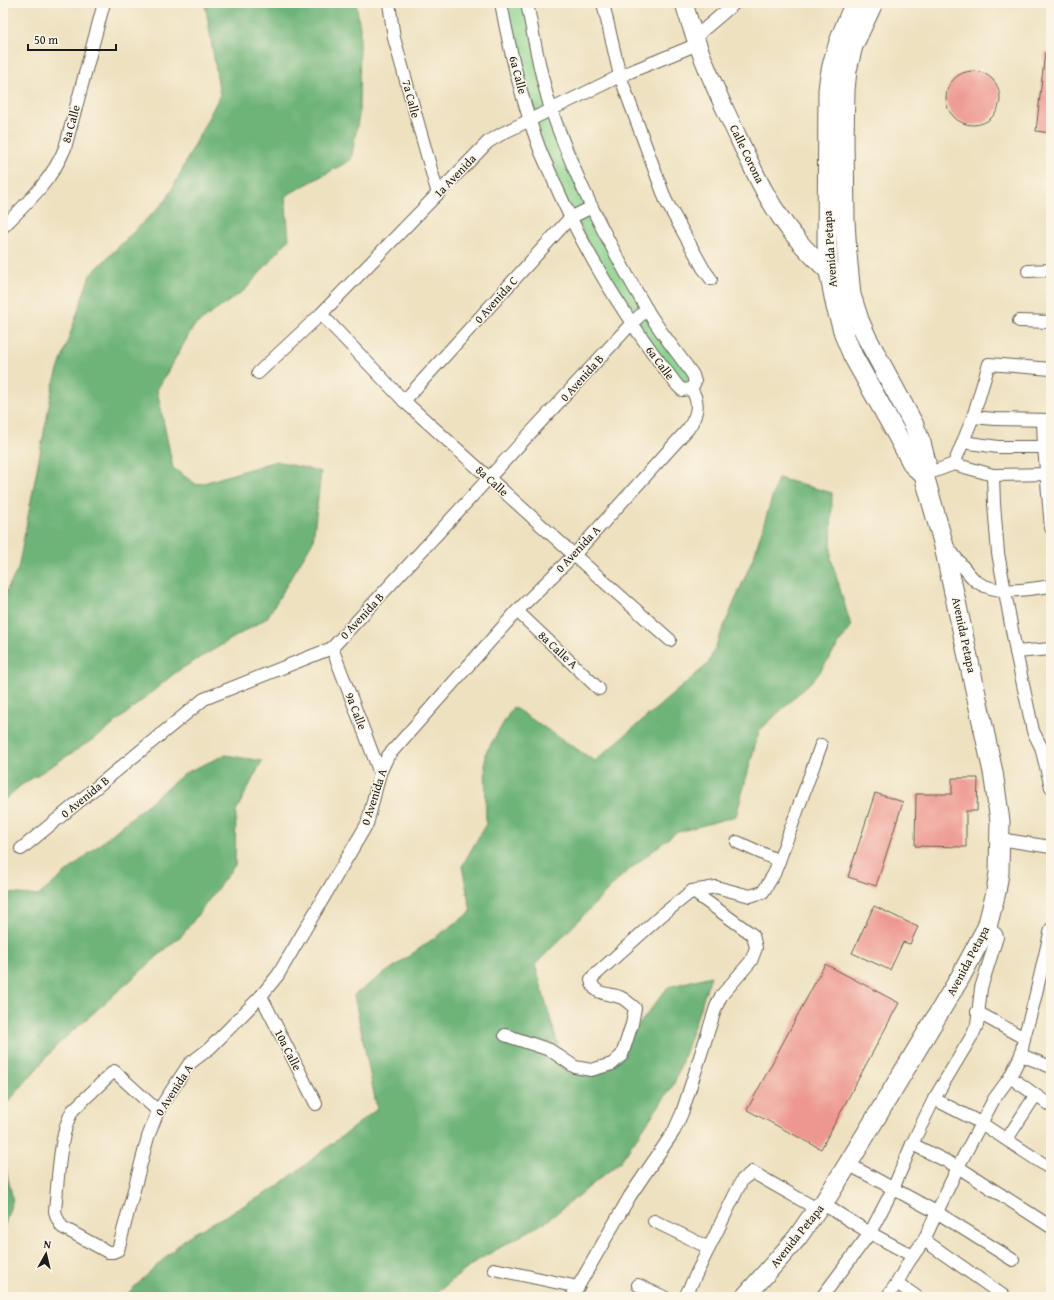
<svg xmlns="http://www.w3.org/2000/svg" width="1054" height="1300" font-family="'Gentium Book Plus',serif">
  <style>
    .green { fill: #89d28e; stroke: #527755 }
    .forest { fill: #6eb479; stroke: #45684a }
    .building { fill: #ed9790 }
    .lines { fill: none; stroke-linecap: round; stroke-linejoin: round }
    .street-casing { stroke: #666155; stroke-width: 14 }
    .secondary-casing { stroke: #666155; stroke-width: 19 }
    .primary-casing { stroke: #666155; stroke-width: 21 }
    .street { stroke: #fff; stroke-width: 12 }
    .secondary { stroke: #fff; stroke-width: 17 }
    .primary { stroke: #fff; stroke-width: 19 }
    .labels { text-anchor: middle; stroke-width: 3; stroke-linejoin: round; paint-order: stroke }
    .street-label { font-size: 12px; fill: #1c1c1c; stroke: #fcf5e5 }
  </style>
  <rect width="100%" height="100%" fill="#fcf5e5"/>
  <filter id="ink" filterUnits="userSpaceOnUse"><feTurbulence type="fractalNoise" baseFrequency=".025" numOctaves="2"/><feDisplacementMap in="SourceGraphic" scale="8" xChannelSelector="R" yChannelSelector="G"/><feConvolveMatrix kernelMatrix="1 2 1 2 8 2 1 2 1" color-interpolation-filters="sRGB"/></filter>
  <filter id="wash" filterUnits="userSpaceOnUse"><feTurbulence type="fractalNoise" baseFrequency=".012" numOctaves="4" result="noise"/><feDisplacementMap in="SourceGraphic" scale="16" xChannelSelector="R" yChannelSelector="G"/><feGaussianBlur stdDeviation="0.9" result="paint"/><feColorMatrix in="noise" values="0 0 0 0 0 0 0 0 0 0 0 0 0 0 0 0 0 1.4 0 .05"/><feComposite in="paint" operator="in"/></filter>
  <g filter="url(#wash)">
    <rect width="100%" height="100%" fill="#eee1c0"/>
    <polygon class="green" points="501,3 527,3 544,85 618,257 693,375 688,390 631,324 540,150"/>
    <g class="forest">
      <polygon points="205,3 356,3 360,28 359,115 351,160 285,196 289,239 246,289 194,326 157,390 173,468 197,485 276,461 321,472 313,541 267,618 176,672 103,733 20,786 3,801 3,597 18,569 53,385 90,275 167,199 220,95"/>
      <polygon points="778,478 832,493 831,559 851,626 817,676 759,731 736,816 675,833 624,874 535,965 562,1059 604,1070 668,987 711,976 674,1084 620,1162 547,1221 478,1260 431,1297 124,1297 187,1237 274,1189 377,1109 354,995 471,912 462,866 486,824 485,754 513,707 595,761 708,664 754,556"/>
      <polygon points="225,755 262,761 236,811 235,865 184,933 57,1045 3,1108 3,892 38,896 185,773"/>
      <polygon points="3,1158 13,1199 3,1230"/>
    </g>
    <g id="blocks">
      <g class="building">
        <polygon points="1045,52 1051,52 1051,133 1036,131"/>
        <circle cx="973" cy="98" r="27"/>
        <polygon points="952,778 978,778 977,811 966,811 966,847 915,846 916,794 952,794"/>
        <polygon points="875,793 903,802 876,886 848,877"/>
        <polygon points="874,906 918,927 910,944 903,942 890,970 852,953"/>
        <polygon points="825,964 899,1003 821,1149 747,1110"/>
      </g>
    </g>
  </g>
  <g filter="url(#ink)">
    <use href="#blocks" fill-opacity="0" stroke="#666155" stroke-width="1"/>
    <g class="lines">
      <defs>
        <g id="street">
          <polyline points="389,3 394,38 438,194"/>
          <path d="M501,3C510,52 522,102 540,150C545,162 551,174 556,186C587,257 629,324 677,385L682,390L691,389L695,382L693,375C678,353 659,331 646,308C610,247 574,176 551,109C540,75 534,38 527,3"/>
          <polyline points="603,3 620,76 666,201 703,268 711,279"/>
          <polyline points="695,37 735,3"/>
          <path d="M3,227C27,203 52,180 65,148L104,3"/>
          <polyline points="1028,271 1051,270"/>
          <polyline points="321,314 404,401 574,555 670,640"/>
          <polyline points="1019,321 1051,322"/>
          <polyline points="258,373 321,314 488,142 503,133 620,76 698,44"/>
          <polyline points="404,401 570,218 592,207"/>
          <polyline points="973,417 995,419 1050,420"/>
          <polyline points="1043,420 1044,447 1051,528"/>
          <polyline points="963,442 998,447 1044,447"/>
          <polyline points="954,464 973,417 989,364 1051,369"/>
          <polyline points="924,475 954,464 993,475 1051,474"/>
          <polyline points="993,475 994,504 998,553 1016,652 1033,731 1041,747 1051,787"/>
          <path d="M947,546C954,555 969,576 977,582C998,596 1028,589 1051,586"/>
          <polyline points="517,611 599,689"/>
          <polyline points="332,648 380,773"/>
          <polyline points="1016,652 1051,649"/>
          <polyline points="999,839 1051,847"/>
          <polyline points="737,842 779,861"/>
          <polyline points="21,849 204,699 332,648 631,324 647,309"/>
          <polyline points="261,996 316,1104"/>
          <polyline points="977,1012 1024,1038"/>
          <path d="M505,1035L550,1050L575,1067L591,1070L612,1064L622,1055L632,1024L635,1008C631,1005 626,1000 622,998C610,992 594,997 591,980L594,976L662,915L692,891L716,887L750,896L763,892L774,874L779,861L821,745"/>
          <polyline points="1021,1055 1051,1067"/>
          <polyline points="1010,1077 1051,1106"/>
          <polyline points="934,1099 981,1123 1051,1169"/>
          <path d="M158,1111L114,1071L73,1110C59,1132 58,1184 55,1211L57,1218L62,1227L108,1252H113L118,1250L148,1137L158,1111L189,1064L210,1048L261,996L278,975L367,824L370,813L380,773L388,756L517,611L574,555L688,429C697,416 701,403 691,389"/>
          <polyline points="1007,1139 1035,1096"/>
          <polyline points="912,1144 958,1167 1051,1227"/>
          <polyline points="848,1164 938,1213 1013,1260"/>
          <polyline points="823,1204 870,1233 913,1256"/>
          <polyline points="654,1221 709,1248"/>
          <polyline points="924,1240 1005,1297"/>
          <polyline points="494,1269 578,1287"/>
          <polyline points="897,1283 917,1297"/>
          <polyline points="638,1285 664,1297"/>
          <polyline points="572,1297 630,1196 674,1131 682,1113 716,1007 721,996 751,961 756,948 753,935 692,891"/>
          <polyline points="685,1297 742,1180 752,1172 817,1209"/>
          <polyline points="822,1297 870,1233 893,1189 912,1144 934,1099 973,1034 977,1025 981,988 997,937 996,934 987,927"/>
          <polyline points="887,1297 897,1283 908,1263 924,1240 958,1167 994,1099 1010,1077 1021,1055 1024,1038 1034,1002 1051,929"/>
        </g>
        <path id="secondary" d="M684,3C695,43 712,82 730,120C749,160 767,205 797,239C807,251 818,262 829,272H838"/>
        <g id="primary">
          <path d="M855,3C842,32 831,59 828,90L827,245L829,272L836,307L845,337L853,356L897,435L913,465L924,475"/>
          <polyline points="745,1297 797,1238 817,1209 823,1204 848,1164 961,976 987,927 996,892 999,873 1000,821 993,772 943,542 924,475 926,462 921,443 914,425 867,338 859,320 851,295 847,254 845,221 844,139 845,90 847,70 853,46 873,3"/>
        </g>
      </defs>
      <use href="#street" class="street-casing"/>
      <use href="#secondary" class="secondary-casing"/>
      <use href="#primary" class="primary-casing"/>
      <use href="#street" class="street"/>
      <use href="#secondary" class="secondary"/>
      <use href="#primary" class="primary"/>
    </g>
  </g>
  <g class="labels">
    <g class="street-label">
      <text transform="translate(518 75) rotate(75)" y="4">6a Calle</text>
      <text transform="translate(411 99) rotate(75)" y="4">7a Calle</text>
      <text transform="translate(71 124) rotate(-75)" y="4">8a Calle</text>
      <text transform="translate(747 154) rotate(64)" y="4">Calle Corona</text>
      <text transform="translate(455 176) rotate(-46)" y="4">1a Avenida</text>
      <text transform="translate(830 249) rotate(-94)" y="4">Avenida Petapa</text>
      <text transform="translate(496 300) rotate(-48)" y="4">0 Avenida C</text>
      <text transform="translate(660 363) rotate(53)" y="4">6a Calle</text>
      <text transform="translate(582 378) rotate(-48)" y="4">0 Avenida B</text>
      <text transform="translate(492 481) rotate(42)" y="4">8a Calle</text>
      <text transform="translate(578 549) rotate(-47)" y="4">0 Avenida A</text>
      <text transform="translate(362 616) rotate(-47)" y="4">0 Avenida B</text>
      <text transform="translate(964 635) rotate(78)" y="4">Avenida Petapa</text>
      <text transform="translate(558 650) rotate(43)" y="4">8a Calle A</text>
      <text transform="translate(356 711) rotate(69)" y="4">9a Calle</text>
      <text transform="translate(85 797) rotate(-39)" y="4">0 Avenida B</text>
      <text transform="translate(374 797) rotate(-72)" y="4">0 Avenida A</text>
      <text transform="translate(968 961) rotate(-62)" y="4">Avenida Petapa</text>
      <text transform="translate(288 1050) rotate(63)" y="4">10a Calle</text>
      <text transform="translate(174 1090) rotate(-57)" y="4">0 Avenida A</text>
      <text transform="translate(797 1236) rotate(-51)" y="4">Avenida Petapa</text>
    </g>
  </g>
  <rect width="1054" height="1300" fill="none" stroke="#fcf5e5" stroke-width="16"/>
  <g transform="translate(46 1254) rotate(8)" stroke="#fcf5e5" stroke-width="3" paint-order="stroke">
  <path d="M0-3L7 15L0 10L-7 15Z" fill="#1c1c1c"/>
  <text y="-6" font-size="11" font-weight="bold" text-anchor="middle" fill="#1c1c1c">N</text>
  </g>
  <path d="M28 44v6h88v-6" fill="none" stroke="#1c1c1c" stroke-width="2"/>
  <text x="34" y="44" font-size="12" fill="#1c1c1c" stroke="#fcf5e5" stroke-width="3" paint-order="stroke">50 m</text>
</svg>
